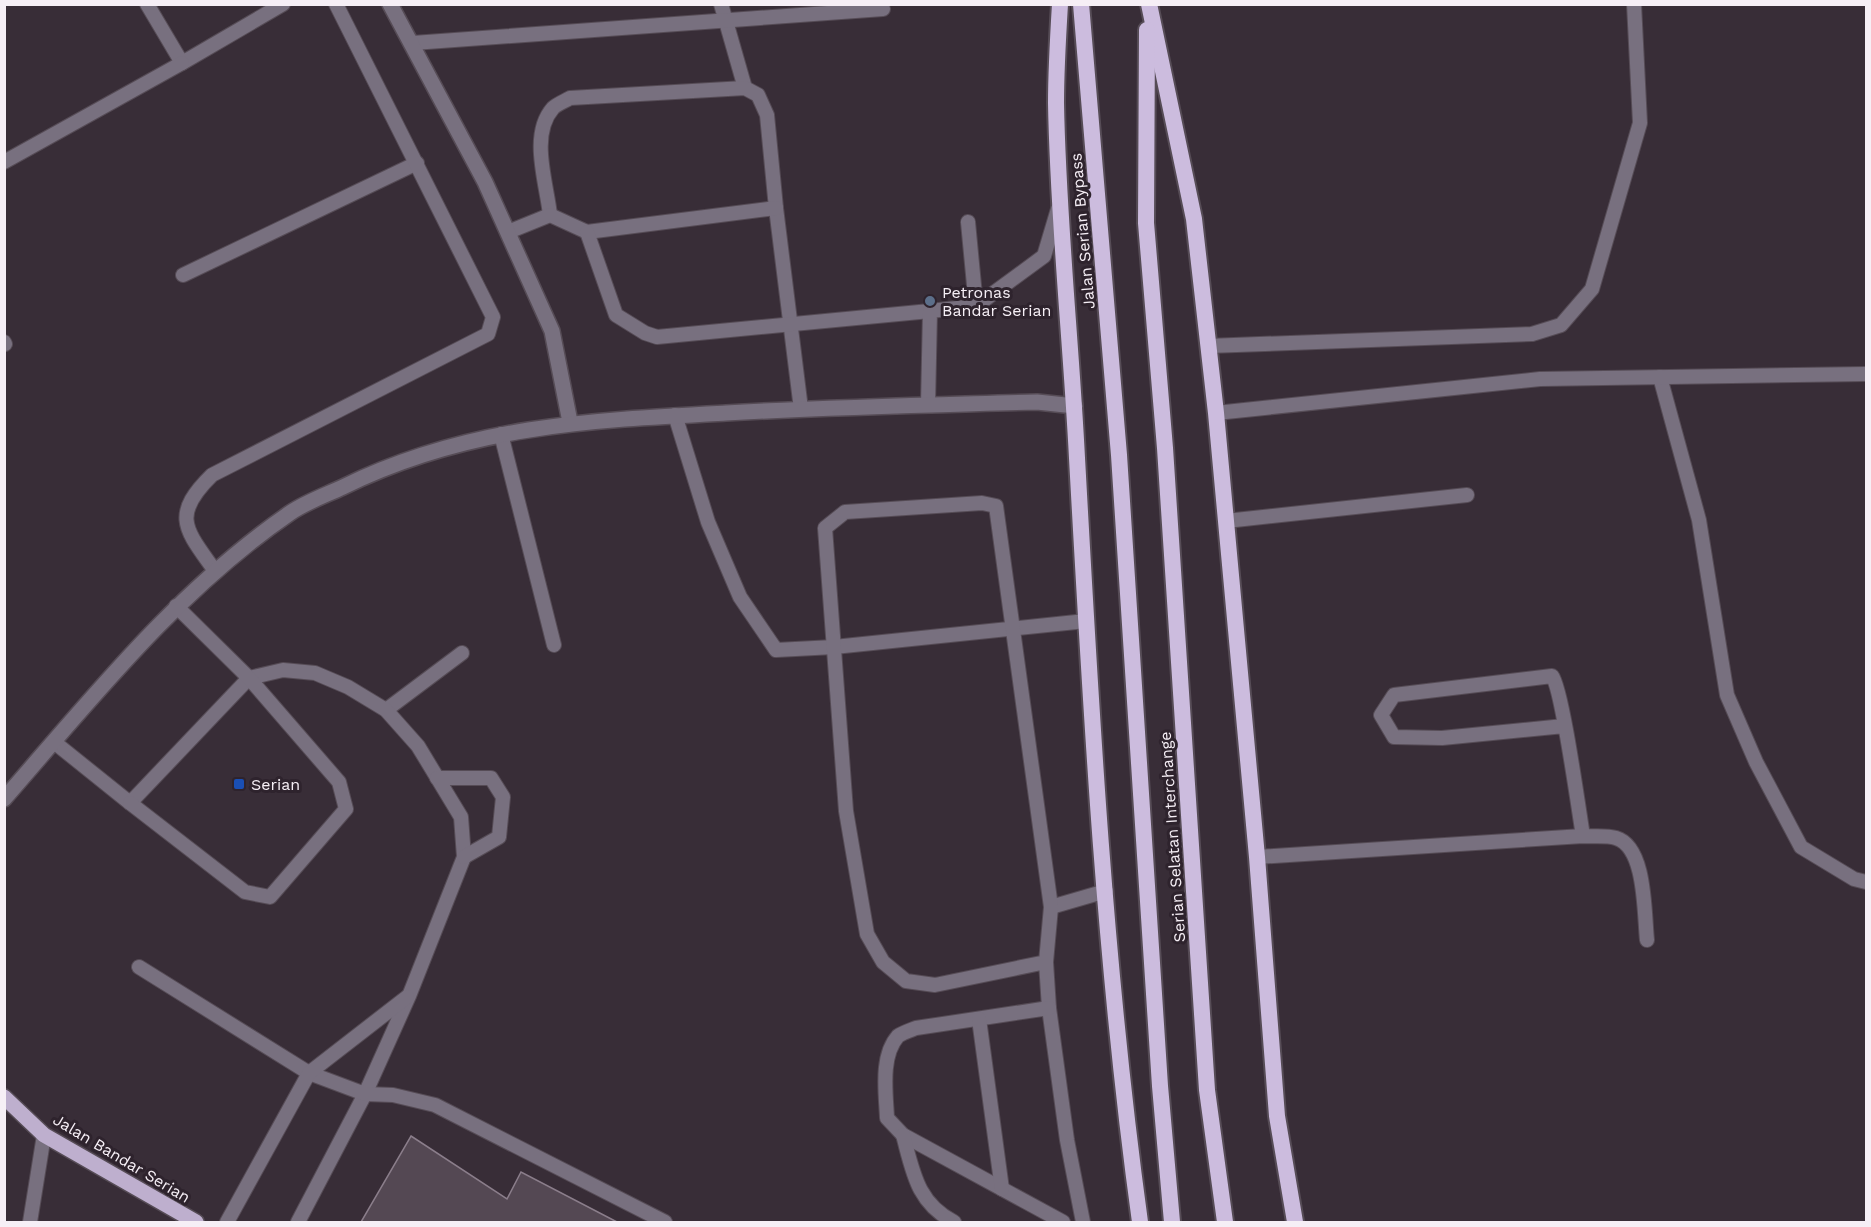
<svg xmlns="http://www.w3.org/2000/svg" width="1871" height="1227" font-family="'Work Sans',sans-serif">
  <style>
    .building { fill: #544853; stroke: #8b7e8b; stroke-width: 1.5 }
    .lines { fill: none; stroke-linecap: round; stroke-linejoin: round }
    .service-casing { stroke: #564c56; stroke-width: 16 }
    .minor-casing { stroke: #564c56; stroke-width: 18 }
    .primary-casing { stroke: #564c56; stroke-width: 18 }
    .trunk-casing { stroke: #564c56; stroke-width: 20 }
    .service { stroke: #78707f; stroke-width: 14 }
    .minor { stroke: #78707f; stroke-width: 15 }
    .primary { stroke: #beafce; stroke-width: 15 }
    .trunk { stroke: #ccbcde; stroke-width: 16 }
    .service-dot { fill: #5c6f8a; stroke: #2e232d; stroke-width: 2 }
    .transit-dot { fill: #1a4fb4; stroke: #2e232d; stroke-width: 2 }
    .labels { text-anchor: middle; stroke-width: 6; stroke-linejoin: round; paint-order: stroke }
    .street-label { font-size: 16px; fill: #f6eff6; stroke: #2e232d }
    .poi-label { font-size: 16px; fill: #f6eff6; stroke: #2e232d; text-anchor: start }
  </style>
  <rect width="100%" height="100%" fill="#382d37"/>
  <polygon class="building" points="411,1136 507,1199 521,1172 617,1222 361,1222"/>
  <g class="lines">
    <defs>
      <g id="service">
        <polyline points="147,4 182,63 283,4"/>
        <polyline points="721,4 745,88"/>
        <polyline points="413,43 883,9"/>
        <polyline points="4,162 182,63"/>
        <path d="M550,215C547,184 529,135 553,108C557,104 565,101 570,98L745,88L758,95L767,115L776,208L801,409"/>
        <polyline points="968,222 976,306"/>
        <polyline points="508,232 550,215 587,232 776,208"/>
        <polyline points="587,232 616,315 645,333 657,337 930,311"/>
        <polyline points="183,275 417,163"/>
        <polyline points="4,342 5,344"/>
        <polyline points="1208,346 1532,334 1561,325 1592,289 1640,123 1634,4"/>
        <polyline points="1660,377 1699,520 1727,695 1756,762 1801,847 1854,879 1866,882"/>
        <polyline points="928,405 930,311 976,306 1044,256 1058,209"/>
        <polyline points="1216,413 1540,379 1866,374"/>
        <polyline points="675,415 708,522 740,597 776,650 834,647 1086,621"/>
        <polyline points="501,434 554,645"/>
        <polyline points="1226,521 1467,495"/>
        <path d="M215,571C186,530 170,516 212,475L488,334L493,317L336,4"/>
        <polyline points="386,710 462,653"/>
        <path d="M1564,726L1442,738L1394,737L1381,715L1394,695L1552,676C1562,688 1579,812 1583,836"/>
        <polyline points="54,742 130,803 249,678 283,670 315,673 348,687 386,710 418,746 461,817 464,857 409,996 365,1094 298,1222"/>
        <polyline points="437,778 491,778 503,797 499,837 464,857"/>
        <polyline points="130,803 245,892 270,897 346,809 339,782 249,678 176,606"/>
        <path d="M1257,857L1583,836C1593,837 1606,835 1616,838C1646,847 1644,912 1647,940"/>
        <polyline points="1051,907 1106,891"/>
        <polyline points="1046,962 935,985 906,981 883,962 867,934 846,811 825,528 845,512 982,503 996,506 1051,907 1046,962 1049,1008 1067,1140 1083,1222"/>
        <polyline points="139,967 309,1073 365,1094 393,1095 435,1105 665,1222"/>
        <path d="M1049,1008L916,1028C911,1030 902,1033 898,1036C880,1056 886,1094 887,1118L903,1135L1063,1222"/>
        <polyline points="979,1019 1002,1189"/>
        <path d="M903,1135C913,1172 917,1203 954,1222"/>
        <polyline points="30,1222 44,1135"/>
        <polyline points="227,1222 309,1073 407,997"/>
      </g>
      <g id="minor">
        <polyline points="390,4 485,182 552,331 570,422"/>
        <path d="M4,799C93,697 178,590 290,513C306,502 326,495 343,487C467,426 591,420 726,413C830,407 934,405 1037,402L1075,406"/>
      </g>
      <polyline id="primary" points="4,1097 44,1135 196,1222"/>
      <g id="trunk">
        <path d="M1060,4C1058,37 1056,70 1056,103C1058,221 1071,340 1077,458C1091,713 1105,969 1140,1222"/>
        <polyline points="1081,4 1119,455 1160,1086 1172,1222"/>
        <polyline points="1149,4 1194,219 1216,413 1257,857 1277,1116 1295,1222"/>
        <polyline points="1147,30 1146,223 1165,448 1207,1090 1225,1222"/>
      </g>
    </defs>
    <use href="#service" class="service-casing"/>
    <use href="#minor" class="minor-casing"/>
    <use href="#primary" class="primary-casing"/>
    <use href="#trunk" class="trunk-casing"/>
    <use href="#service" class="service"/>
    <use href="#minor" class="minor"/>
    <use href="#primary" class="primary"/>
    <use href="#trunk" class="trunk"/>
  </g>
  <circle class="service-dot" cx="930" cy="301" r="6"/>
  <rect class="transit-dot" x="233" y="778" width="12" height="12" rx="3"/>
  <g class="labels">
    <g class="street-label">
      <text transform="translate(1082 231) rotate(-95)" y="6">Jalan Serian Bypass</text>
      <text transform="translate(1172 837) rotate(-94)" y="6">Serian Selatan Interchange</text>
      <text transform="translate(122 1158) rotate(31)" y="6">Jalan Bandar Serian</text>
    </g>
    <g class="poi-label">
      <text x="942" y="298">Petronas<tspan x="942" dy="18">Bandar Serian</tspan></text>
      <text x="251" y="790">Serian</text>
    </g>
  </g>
  <rect width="1871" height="1227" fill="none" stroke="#f6eff6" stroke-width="12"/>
</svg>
